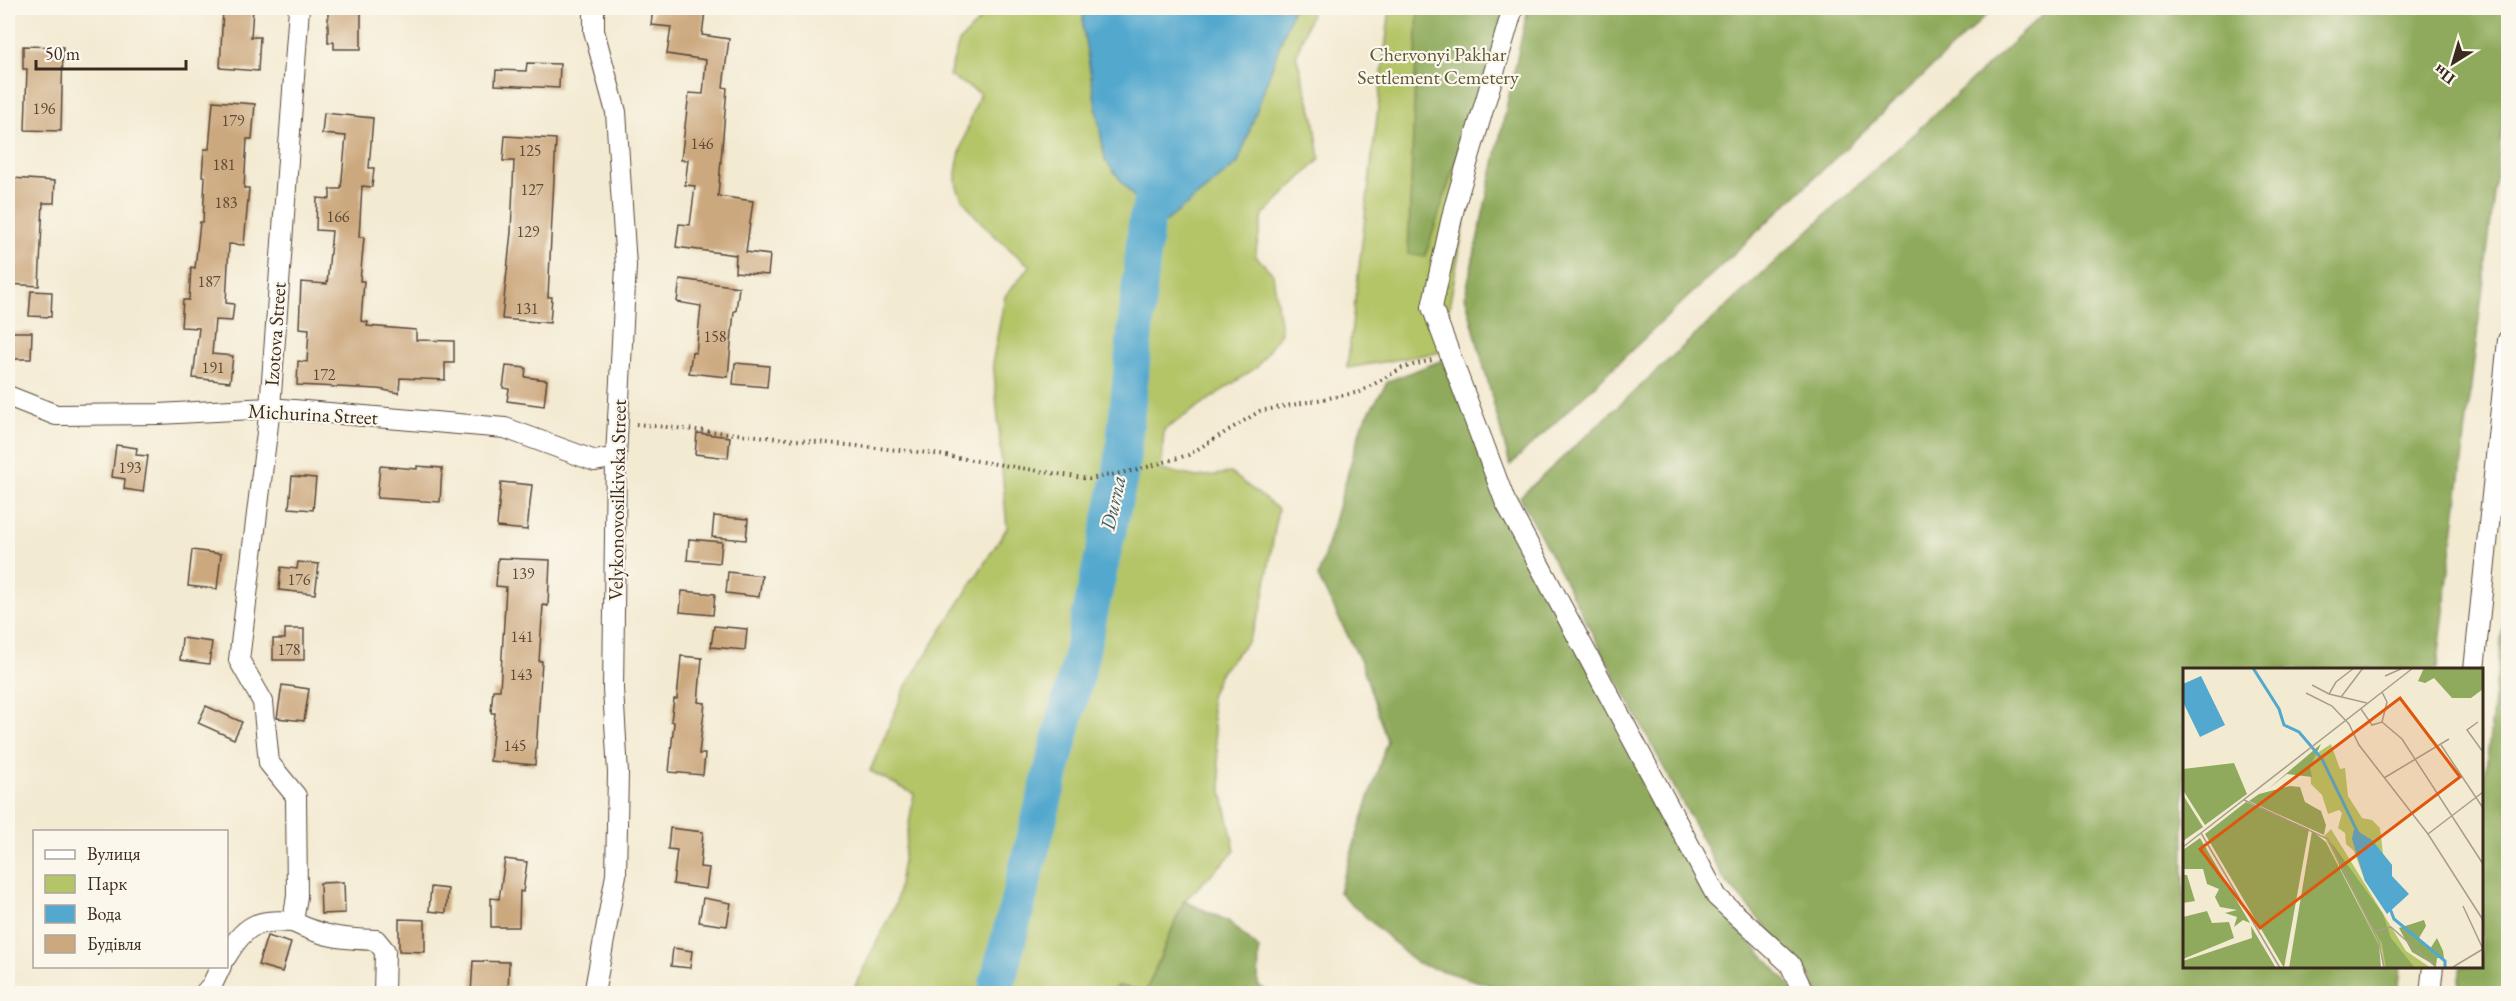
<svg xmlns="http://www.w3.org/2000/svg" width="2516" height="1001" font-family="'EB Garamond',serif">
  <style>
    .green { fill: #b4c568; stroke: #787843; stroke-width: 1.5 }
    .forest { fill: #8faa5c; stroke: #656a3d; stroke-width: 1.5 }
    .water { fill: #52a8ce; stroke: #466976; stroke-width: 1.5 }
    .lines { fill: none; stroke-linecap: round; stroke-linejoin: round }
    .river { stroke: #52a8ce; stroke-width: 36 }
    .building { fill: #cca87e }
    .minor-casing { stroke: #574739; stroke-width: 22 }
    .path { stroke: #574739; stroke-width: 4; stroke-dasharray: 1.5 4.5; stroke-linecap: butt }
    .minor { stroke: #fff; stroke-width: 20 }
    .labels { text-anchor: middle; stroke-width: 4.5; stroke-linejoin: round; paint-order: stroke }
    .number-label { font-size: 16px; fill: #5f4a36 }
    .park-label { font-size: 20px; fill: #5f5834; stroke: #fbf7ec }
    .street-label { font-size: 20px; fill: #3b2a1e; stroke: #fbf7ec }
    .water-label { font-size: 21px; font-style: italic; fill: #445c64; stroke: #fbf7ec }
    .inset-river { fill: none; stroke: #52a8ce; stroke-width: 3 }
    .inset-road { fill: none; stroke: #a99d8a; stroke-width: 1.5 }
    .view { fill: #df570d; fill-opacity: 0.15; stroke: #df570d; stroke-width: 3 }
    .inset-edge { fill: none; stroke: #3b2a1e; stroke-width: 3 }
  </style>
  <rect width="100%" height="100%" fill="#fbf7ec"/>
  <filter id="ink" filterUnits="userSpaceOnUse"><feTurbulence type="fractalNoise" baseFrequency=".0167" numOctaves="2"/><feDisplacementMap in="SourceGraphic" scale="12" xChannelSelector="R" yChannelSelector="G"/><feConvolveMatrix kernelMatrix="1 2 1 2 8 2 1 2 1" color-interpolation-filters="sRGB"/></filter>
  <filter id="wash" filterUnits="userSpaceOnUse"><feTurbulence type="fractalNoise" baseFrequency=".008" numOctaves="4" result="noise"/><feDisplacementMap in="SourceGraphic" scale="24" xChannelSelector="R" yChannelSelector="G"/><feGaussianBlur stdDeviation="1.35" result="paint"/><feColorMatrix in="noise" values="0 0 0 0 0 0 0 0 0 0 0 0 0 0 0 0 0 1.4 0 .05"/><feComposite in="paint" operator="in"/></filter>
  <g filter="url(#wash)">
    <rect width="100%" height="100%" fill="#f3ead2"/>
    <g class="green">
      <path d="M992,8H1313L1296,56L1314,118L1320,159L1263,215L1255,255L1273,274L1281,332L1257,367L1164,430L1161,470L1197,477L1231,473L1278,509L1262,607L1248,641L1220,673L1210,696L1222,791L1235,851L1184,901L1146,992L1118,986L1107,994H851L896,903L914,794L870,771L906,686L1007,528L993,359L1005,296L1030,266C1010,250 958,207 956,181C954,161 973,113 980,93L949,76L959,42Z"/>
      <polygon points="1390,8 1503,8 1441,352 1347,368"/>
    </g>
    <g class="forest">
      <polygon points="1418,8 1505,8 1425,257 1408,254"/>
      <polygon points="1528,8 1994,8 1510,465 1465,296"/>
      <polygon points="2050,8 2508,8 2508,78 2437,669 2184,670 2184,966 2401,967 2398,993 1818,993 1811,978 1722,877 1520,497"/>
      <polygon points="1443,360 1702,889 1797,993 1517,993 1416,963 1339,892 1387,741 1362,664 1318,577 1362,424 1388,381"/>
      <polygon points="2508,585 2508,993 2457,993 2461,967 2482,966 2482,800"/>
      <polygon points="1184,901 1228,921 1259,949 1258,985 1269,993 1107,993 1118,986 1146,991"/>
    </g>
    <polygon class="water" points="1083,8 1293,8 1238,163 1158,228 1105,160 1083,29"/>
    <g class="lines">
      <polyline class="river" points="998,994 997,984 1079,664 1121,472 1146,223 1159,169"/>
    </g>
    <g id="blocks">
      <g class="building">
        <polygon points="223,8 253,9 251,37 260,37 258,71 220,68"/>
        <polygon points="653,8 687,8 705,11 702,35 729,39 723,87 727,88 718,196 753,201 746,252 770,255 768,275 735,272 736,255 676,247 679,224 690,225 695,186 685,185 688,160 681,160 689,93 703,94 706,60 667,54 671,27 651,25"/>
        <polygon points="328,10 361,11 361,49 334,49 334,42 328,43"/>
        <polygon points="23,46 63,47 61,131 25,130 27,69 23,69"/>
        <polygon points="527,63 560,64 559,88 495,85 496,70 526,71"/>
        <polygon points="213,101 255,104 252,139 247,139 244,188 249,188 244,245 229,244 226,303 234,304 232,321 215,320 212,354 233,356 230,382 193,378 199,328 181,327 183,300 189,300 191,267 195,268 200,222 203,222 205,177 202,176 204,149 209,149"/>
        <polygon points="324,113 373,118 369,168 374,168 372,187 362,186 359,237 364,237 360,281 364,281 361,321 368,322 367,326 416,330 416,340 454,341 454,363 445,363 445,380 400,378 399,393 378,389 297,385 298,361 307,362 309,329 299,328 301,282 327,284 332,231 316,230 317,198 330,199 330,189 341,189 346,136 322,134"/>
        <polygon points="505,136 556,139 548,297 552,297 550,323 502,319 511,232 514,161 503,161"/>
        <polygon points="12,178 55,181 54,203 43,203 39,286 8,284 8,213 10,213"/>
        <polygon points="680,279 739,287 736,311 734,311 728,377 689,373 692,352 696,353 701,306 677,302"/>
        <polygon points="31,291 52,292 51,317 29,316"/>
        <polygon points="8,332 32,332 31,359 8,359"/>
        <polygon points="735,363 769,366 767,387 733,384"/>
        <polygon points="506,366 526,368 525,377 547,380 544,406 507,401 509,389 503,388"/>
        <polygon points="697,433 730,437 728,458 695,454"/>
        <polygon points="116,445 137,448 136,455 148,456 143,492 124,489 125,479 112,477"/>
        <polygon points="380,466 417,469 417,466 442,468 440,502 377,498"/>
        <polygon points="292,476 316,478 313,510 289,508"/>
        <polygon points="501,482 532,485 527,530 497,527"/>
        <polygon points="714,516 748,519 746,540 712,537"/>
        <polygon points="689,539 722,542 720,563 687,560"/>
        <polygon points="192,550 221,554 217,589 188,586"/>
        <polygon points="498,558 550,560 548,606 543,605 539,661 542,661 535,765 490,761 495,713 491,713 493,690 500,690 506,587 496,586"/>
        <polygon points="298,562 319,564 315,594 279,590 281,567 297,569"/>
        <polygon points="728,572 762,576 759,597 726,593"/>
        <polygon points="682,591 715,594 713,615 680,612"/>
        <polygon points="714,626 747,629 745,650 711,647"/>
        <polygon points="285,629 304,629 304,660 273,660 273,639 285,639"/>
        <polygon points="182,638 212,642 209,664 180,660"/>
        <polygon points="681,656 702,658 698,702 705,703 699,754 705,754 703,775 669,772 674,722 671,721 674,699 677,699"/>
        <polygon points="282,685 309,689 304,721 277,718"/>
        <polygon points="206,706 242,722 234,739 198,723"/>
        <polygon points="670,828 703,832 700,867 709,868 706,889 673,884 677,850 668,849"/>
        <polygon points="505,859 527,862 523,892 520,891 519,927 491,927 491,898 499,899"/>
        <polygon points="344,882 345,913 321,914 320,883"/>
        <polygon points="431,887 448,889 446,913 429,911"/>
        <polygon points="703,898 731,903 727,926 699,922"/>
        <polygon points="399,919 425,920 425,952 399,951"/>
        <polygon points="267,936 291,943 282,972 258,965"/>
        <polygon points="673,948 692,951 690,968 671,966"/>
        <polygon points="473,961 509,962 508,993 471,993"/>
      </g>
    </g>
  </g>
  <g filter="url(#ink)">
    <use href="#blocks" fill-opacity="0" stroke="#574739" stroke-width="1.5"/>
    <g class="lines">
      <defs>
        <g id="minor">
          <path d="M299,8L270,408L239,660L263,702L269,763L296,796L297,896L293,922C324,937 342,939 376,940L385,951L384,994"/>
          <polyline points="1513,8 1454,208 1432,307 1505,501 1717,897 1790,964 1804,994"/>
          <polyline points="8,396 56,415 159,414 270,408 505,428 595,461 616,457"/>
          <polyline points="2474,670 2508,340"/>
          <path d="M226,957C245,925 256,919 293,922"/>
          <polyline points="204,994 212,985 221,966"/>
          <polyline points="594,994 616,875 618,773 613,689 616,457 626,266 616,112 594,31 594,8"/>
          <polyline points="2430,994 2433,966"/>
        </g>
      </defs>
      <use href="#minor" class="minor-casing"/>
      <polyline class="path" points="636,424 928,453 1089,479 1137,470 1188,455 1260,411 1360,392 1402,368 1432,360"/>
      <use href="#minor" class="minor"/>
    </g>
  </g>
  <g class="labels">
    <g class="number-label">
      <text x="44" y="114">196</text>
      <text x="233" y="126">179</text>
      <text x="702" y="149">146</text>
      <text x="530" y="156">125</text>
      <text x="224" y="170">181</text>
      <text x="532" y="195">127</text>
      <text x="226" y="208">183</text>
      <text x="338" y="222">166</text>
      <text x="528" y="237">129</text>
      <text x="209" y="287">187</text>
      <text x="527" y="314">131</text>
      <text x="715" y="342">158</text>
      <text x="213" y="373">191</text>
      <text x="324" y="380">172</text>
      <text x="130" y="473">193</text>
      <text x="523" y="579">139</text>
      <text x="299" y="585">176</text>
      <text x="522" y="642">141</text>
      <text x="289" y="655">178</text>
      <text x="521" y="680">143</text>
      <text x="515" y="751">145</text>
    </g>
    <g class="park-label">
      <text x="1438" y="61">Chervonyi Pakhar<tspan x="1438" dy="23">Settlement Cemetery</tspan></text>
    </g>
    <g class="street-label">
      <text transform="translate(275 334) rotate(-86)" y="7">Izotova Street</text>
      <text transform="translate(313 414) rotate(3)" y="7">Michurina Street</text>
      <text transform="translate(617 500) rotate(-89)" y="7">Velykonovosilkivska Street</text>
    </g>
    <g class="water-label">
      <text transform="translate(1113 503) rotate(-78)" y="7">Durna</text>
    </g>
  </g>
  <g transform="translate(2183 668)">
    <rect width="300" height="300" fill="#f3ead2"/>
    <path d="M148,76L157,101L162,100L165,128L179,150L189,152L197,160L200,186L209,197L182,202V213L171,183L163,176L162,165L155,160L159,145L156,142L145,146L139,127L128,116L127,99L131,87ZM148,161L223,283L248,300H200L199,283L141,168Z" fill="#b4c568"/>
    <path d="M241,0H300V21L288,30H269L251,10L242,15L235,13ZM138,76L127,99L129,109L104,106L84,122ZM51,95L64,126L22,157L0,122V101ZM107,118L117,119L122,134L138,143L143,157L141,167L66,133L76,126ZM0,127L20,159L0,173ZM63,134L126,161L101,300L22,166ZM129,163L143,174L196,277L198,300H106ZM17,170L67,255L60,252L51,259L54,249L42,245L54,242L37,239L32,229L36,221L24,216L20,201H0V182ZM148,174L200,246L208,270L232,300H203L199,276L158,202ZM0,207H4L12,233L0,235ZM24,243L29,255L46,254L51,270L0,291V249ZM241,252L243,258L236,270L247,281L254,270L260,283L261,290H254L253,298L229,284L216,260ZM68,258L93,300H0V293L69,270Z" fill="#8faa5c"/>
    <path d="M18,8L42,57L17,69L0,34V16ZM171,161L189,172L209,197V208L226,226L204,246L182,213L169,171Z" fill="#52a8ce"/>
    <path class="inset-river" d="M70,0L96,41L101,57L116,64L139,91L175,165M206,238L211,251L262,293V300"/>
    <path class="inset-road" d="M202,8L220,0M129,17L146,26L184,35M123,25L149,38L166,56L176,77L245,166L300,252M146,26L153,14L171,0M158,29L180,0M178,41L189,57L199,54L219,71L300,196M199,54L204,34L199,24M295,54L284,62L300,84M258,77L300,140M201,110L266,71M61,132L145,171L196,274L201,300M18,165L97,300M245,166L300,124M0,179L230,0M280,238L300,281M190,264L208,259L254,300M270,299L300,281"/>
    <path class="view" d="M217,30L277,109L77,260L17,181Z"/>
    <rect width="300" height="300" class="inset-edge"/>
  </g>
  <rect width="2516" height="1001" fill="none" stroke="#fbf7ec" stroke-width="30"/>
  <rect x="33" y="830" width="195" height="138" fill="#fbf7ec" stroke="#aea59a" stroke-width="1.5"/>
  <rect x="45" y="850" width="30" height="9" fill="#ffffff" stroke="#aea59a" stroke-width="1.5"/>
  <text x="87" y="860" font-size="18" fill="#3b2a1e">Вулиця</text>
  <rect x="45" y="875" width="30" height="18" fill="#b4c568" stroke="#aea59a" stroke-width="1.5"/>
  <text x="87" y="890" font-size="18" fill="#3b2a1e">Парк</text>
  <rect x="45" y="905" width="30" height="18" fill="#52a8ce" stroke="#aea59a" stroke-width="1.5"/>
  <text x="87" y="920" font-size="18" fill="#3b2a1e">Вода</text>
  <rect x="45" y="935" width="30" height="18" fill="#cca87e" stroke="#aea59a" stroke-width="1.5"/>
  <text x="87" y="950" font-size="18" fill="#3b2a1e">Будівля</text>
  <g transform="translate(2453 63) rotate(217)" stroke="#fbf7ec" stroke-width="4.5" paint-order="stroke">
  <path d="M0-4.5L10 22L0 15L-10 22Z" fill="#3b2a1e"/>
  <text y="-9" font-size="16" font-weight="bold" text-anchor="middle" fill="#3b2a1e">Пн</text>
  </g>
  <path d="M36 60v9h150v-9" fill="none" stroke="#3b2a1e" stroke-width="3"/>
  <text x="45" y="60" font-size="18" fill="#3b2a1e" stroke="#fbf7ec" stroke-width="4.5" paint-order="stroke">50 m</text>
</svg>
